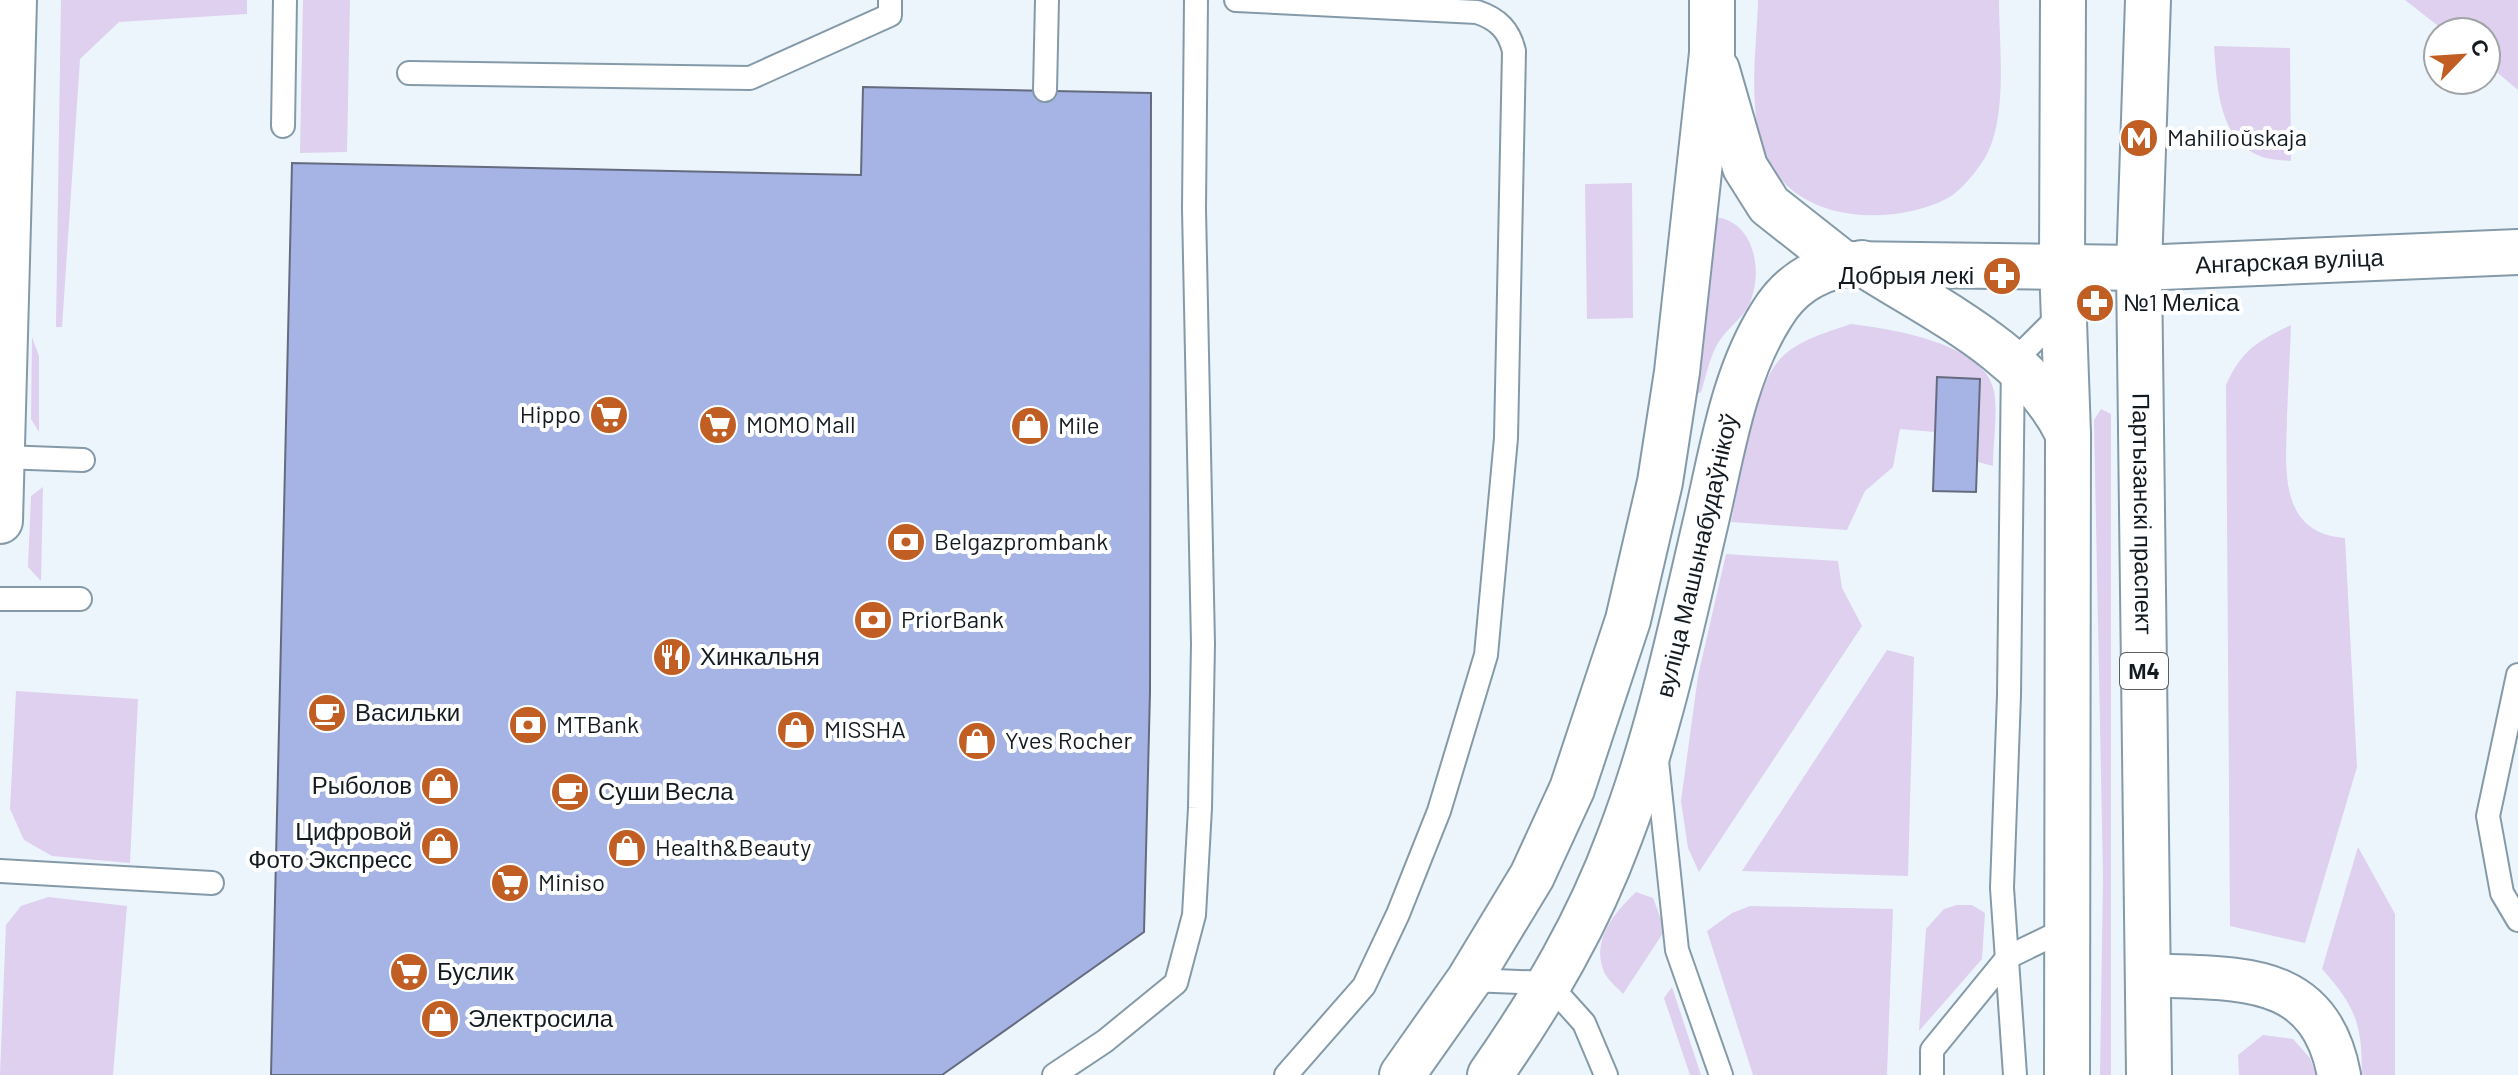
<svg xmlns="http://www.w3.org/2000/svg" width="2518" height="1075" font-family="Barlow,sans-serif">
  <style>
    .green { fill: #ded0ee }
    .building { fill: #a6b3e5; stroke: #656b7f; stroke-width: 2 }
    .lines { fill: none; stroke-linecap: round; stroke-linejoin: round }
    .lane-casing { stroke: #859aa8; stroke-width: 26 }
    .street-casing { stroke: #859aa8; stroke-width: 46 }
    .secondary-casing { stroke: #859aa8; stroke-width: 48 }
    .primary-casing { stroke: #859aa8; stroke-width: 48 }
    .lane { stroke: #fff; stroke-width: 22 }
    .street { stroke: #fff; stroke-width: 42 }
    .secondary { stroke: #fff; stroke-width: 44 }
    .primary { stroke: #fff; stroke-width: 44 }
    .labels { text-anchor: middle; stroke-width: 8; stroke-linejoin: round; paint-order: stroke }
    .shield { fill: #fff; stroke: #5a5f64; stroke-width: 2 }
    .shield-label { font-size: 22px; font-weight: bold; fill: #131b21 }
    .poi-label { font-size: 24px; fill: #131b21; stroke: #fff; text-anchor: start }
    .street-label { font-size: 24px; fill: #131b21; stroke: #fff }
  </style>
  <rect width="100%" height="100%" fill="#ecf5fc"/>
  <g class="green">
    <polygon points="61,0 247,0 247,14 119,22 80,59 62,327 56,327"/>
    <polygon points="303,0 350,0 347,152 300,153"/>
    <path d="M1758,0H1999C1999,46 2008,116 1986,156C1977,171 1960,193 1944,200C1894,224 1812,223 1776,173C1743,128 1757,52 1758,0Z"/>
    <polygon points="2405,0 2518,0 2518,90 2486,63 2486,32 2446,32"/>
    <path d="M2214,46L2290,48L2291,161C2282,160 2269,160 2260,156C2218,139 2217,84 2214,46Z"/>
    <polygon points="1632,183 1633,318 1587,319 1585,184"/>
    <path d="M1714,217C1753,220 1763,268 1751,300C1744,319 1726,328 1717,345C1709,359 1706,377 1701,392L1693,396Z"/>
    <path d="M1851,324C1891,329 1985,343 1994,391C1998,414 1993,442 1993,466L1978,462L1980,379L1937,377L1935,432L1900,429L1893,467L1865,491L1847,530L1731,522C1740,480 1752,385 1783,356C1801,339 1828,332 1851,324Z"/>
    <path d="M2291,325C2290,356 2288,387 2287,418C2286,467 2277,533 2345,538L2357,767L2305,943L2230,926L2226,385C2241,351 2257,341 2291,325Z"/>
    <polygon points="32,337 39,356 39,432 31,419"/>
    <polygon points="2101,409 2111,414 2111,1075 2100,1075 2103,876 2094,420"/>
    <polygon points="43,487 41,581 28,567 31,496"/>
    <polygon points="1726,554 1838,561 1842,588 1862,626 1699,872 1688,848 1681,801 1698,676"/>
    <polygon points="1887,650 1914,657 1908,876 1742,871"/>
    <polygon points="16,691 138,699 130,863 52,856 24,840 10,809"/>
    <path d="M2358,847L2395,914V1075H2362C2362,1024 2356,1007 2322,969Z"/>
    <path d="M1636,892L1653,898L1665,930L1623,994C1617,987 1605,978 1603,969C1592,938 1616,911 1636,892Z"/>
    <polygon points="48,897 127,906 113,1075 0,1075 6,925 21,906"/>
    <polygon points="1957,905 1972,905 1985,913 1982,959 1919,1031 1926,929 1944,909"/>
    <polygon points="1750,906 1893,909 1887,1075 1753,1075 1707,931 1732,913"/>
    <polygon points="1672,987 1701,1075 1690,1075 1664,998"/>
    <polygon points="2263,1035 2293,1039 2310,1058 2316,1075 2239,1075 2238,1055"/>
  </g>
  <g class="building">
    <polygon points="863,87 1151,93 1150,692 1144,932 942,1075 271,1075 292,163 861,175"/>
    <polygon points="1937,377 1980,379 1976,492 1933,491"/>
  </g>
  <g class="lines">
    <defs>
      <g id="lane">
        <path d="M1236,0L1477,12C1498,19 1509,30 1514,51L1506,438L1486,655L1439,811L1398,914L1364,986L1286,1075"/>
        <polyline points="409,73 750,78 890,15 890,0"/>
        <polyline points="1045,90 1047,0"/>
        <polyline points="283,126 285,0"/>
        <polyline points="3,457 83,460"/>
        <polyline points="0,599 80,599"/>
        <polyline points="2518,675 2488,816 2502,893 2518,920"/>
        <polyline points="1657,761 1677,950 1721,1075"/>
        <polyline points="0,871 212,883"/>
        <polyline points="1469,980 1548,983 1584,1023 1606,1075"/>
        <polyline points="1054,1075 1105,1041 1176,983 1194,915 1200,808 1203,644 1194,209 1196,0"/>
        <polyline points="1932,1075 1932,1050 2008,957 2068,928"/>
        <polyline points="2015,1075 2002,888 2009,695 2013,362 2062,313"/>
      </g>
      <path id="street" d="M2148,975C2235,980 2319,968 2339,1075"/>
      <g id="secondary">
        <polyline points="1717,70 1745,167 1769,205 1844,264"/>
        <polyline points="0,521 14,0"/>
        <polyline points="1402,1075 1469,980 1532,876 1572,789 1628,620 1660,482 1677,372 1712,53 1712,0"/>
        <path id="s1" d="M1490,1075C1543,999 1588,923 1620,836C1659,734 1681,627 1706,521C1722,452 1733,375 1772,314C1789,286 1813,271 1844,264L2139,268L2518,252"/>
      </g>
      <g id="primary">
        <polyline points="2063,0 2062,265 2068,434 2067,1075"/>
        <path id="s2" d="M2148,0L2139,268L2149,1075"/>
        <path d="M1862,263C1935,310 2028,352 2067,432"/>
      </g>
    </defs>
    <use href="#lane" class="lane-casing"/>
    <use href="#street" class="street-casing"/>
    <use href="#secondary" class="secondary-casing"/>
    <use href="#primary" class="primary-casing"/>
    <use href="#lane" class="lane"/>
    <use href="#street" class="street"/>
    <use href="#secondary" class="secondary"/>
    <use href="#primary" class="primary"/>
  </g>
  <defs>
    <symbol id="metro-disc" viewBox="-11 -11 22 22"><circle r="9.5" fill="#c15e24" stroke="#fff"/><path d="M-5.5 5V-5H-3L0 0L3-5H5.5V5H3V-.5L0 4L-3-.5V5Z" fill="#fff"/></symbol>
    <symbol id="pharmacy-disc" viewBox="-11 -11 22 22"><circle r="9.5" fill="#c15e24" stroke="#fff"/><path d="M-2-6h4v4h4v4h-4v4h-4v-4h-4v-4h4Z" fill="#fff"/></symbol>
    <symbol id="supermarket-disc" viewBox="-11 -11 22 22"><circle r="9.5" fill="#c15e24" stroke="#fff"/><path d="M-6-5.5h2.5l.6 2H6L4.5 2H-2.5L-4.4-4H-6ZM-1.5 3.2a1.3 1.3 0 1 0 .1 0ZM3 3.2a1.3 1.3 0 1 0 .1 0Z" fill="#fff"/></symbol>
    <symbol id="shop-disc" viewBox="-11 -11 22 22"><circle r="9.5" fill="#c15e24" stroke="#fff"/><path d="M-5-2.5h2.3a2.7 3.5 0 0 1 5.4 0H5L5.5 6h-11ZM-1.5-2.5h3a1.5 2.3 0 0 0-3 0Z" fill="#fff"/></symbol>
    <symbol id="bank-disc" viewBox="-11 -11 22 22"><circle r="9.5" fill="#c15e24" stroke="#fff"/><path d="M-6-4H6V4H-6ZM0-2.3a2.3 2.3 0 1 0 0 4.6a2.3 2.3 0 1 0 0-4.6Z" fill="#fff"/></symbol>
    <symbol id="restaurant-disc" viewBox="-11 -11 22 22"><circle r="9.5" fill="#c15e24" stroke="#fff"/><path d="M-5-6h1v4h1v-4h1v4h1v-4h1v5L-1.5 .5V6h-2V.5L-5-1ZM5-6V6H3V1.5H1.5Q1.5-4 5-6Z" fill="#fff"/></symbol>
    <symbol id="cafe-disc" viewBox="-11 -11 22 22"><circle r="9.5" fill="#c15e24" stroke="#fff"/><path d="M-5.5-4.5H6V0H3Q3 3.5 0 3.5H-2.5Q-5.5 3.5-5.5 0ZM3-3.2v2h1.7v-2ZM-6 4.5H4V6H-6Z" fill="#fff"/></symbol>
  </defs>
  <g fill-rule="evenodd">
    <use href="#metro-disc" x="2117" y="116" width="44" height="44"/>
    <use href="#pharmacy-disc" x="1980" y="254" width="44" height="44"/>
    <use href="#pharmacy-disc" x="2073" y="281" width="44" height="44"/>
    <use href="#supermarket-disc" x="587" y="393" width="44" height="44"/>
    <use href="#supermarket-disc" x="696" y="403" width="44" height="44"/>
    <use href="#shop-disc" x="1008" y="404" width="44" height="44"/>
    <use href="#bank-disc" x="884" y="520" width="44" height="44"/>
    <use href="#bank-disc" x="851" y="598" width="44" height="44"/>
    <use href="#restaurant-disc" x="650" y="635" width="44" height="44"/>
    <use href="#cafe-disc" x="305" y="691" width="44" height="44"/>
    <use href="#bank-disc" x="506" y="703" width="44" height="44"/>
    <use href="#shop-disc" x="774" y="708" width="44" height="44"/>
    <use href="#shop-disc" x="955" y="719" width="44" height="44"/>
    <use href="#shop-disc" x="418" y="764" width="44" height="44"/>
    <use href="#cafe-disc" x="548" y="770" width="44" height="44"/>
    <use href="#shop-disc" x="418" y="824" width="44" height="44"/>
    <use href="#shop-disc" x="605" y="826" width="44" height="44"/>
    <use href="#supermarket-disc" x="488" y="861" width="44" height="44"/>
    <use href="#supermarket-disc" x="387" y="950" width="44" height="44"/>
    <use href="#shop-disc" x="418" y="997" width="44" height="44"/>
  </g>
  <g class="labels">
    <rect class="shield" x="2120" y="653" width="48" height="36" rx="6"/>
    <g class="shield-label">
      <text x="2144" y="679">М4</text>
    </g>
    <g class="poi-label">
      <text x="2167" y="146">Mahilioŭskaja</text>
      <text x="1974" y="284" text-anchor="end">Добрыя лекі</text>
      <text x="2123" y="311">№1 Меліса</text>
      <text x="581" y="423" text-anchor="end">Hippo</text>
      <text x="746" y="433">MOMO Mall</text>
      <text x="1058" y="434">Mile</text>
      <text x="934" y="550">Belgazprombank</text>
      <text x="901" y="628">PriorBank</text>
      <text x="700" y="665">Хинкальня</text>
      <text x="355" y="721">Васильки</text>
      <text x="556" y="733">MTBank</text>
      <text x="824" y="738">MISSHA</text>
      <text x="1005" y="749">Yves Rocher</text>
      <text x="412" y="794" text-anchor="end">Рыболов</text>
      <text x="598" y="800">Суши Весла</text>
      <text x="412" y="840" text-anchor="end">Цифровой<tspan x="412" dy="28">Фото Экспресс</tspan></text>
      <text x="655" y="856">Health&amp;Beauty</text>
      <text x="538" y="891">Miniso</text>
      <text x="437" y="980">Буслик</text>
      <text x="468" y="1027">Электросила</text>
    </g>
    <g class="street-label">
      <text dy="8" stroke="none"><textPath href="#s1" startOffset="1354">Ангарская вуліца</textPath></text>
      <text dy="8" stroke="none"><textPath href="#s2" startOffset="514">Партызанскі праспект</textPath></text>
      <text dy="8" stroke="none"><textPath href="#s1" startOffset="564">вуліца Машынабудаўнікоў</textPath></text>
    </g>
  </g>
  <g transform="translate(2462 56) rotate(65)"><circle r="38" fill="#ffffff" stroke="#a1a4a6" stroke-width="2"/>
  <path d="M0-6L14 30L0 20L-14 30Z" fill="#c15e24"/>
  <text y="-12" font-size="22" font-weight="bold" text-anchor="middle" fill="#131b21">С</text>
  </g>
</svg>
